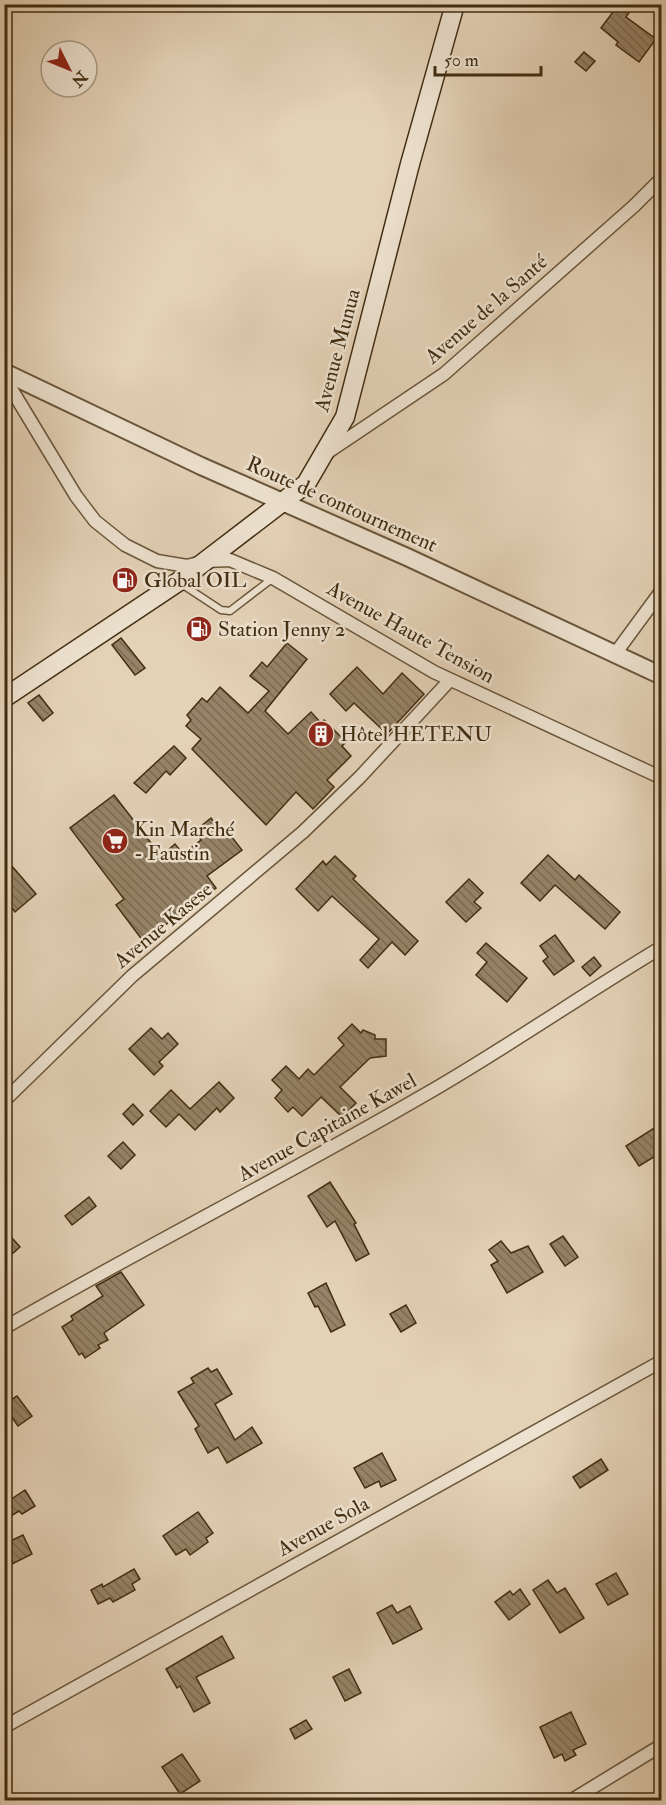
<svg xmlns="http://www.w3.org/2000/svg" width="666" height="1805" font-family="'IM FELL Double Pica',serif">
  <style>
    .building { fill: url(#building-back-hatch); stroke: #412d11; stroke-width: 1.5 }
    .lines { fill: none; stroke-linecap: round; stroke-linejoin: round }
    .service-casing { stroke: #6a563a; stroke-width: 9 }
    .minor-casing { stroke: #6a563a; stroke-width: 15 }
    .tertiary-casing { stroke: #6a563a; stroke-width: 20 }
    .secondary-casing { stroke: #412d11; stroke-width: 21 }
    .service { stroke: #ede2d0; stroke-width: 6 }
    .minor { stroke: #ede2d0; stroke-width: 12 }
    .tertiary { stroke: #ede2d0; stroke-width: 16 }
    .secondary { stroke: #ede2d0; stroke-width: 18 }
    .labels { text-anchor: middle; stroke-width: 5; stroke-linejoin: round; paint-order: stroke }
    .street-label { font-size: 21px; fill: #412d11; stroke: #ede2d0 }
    .poi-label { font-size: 21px; fill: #412d11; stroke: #ede2d0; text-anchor: start }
  </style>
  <defs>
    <pattern id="building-back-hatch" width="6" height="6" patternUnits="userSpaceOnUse" patternTransform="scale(1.5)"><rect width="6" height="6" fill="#968367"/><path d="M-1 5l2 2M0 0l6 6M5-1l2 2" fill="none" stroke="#7c6c53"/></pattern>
  </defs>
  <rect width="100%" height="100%" fill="#e4d2b7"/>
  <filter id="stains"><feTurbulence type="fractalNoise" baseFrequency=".00333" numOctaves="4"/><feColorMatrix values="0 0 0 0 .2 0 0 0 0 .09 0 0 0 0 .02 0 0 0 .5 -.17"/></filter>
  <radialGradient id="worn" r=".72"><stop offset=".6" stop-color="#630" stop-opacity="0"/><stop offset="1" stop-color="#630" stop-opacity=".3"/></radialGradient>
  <g class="building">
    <polygon points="619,4 635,4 626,17 656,39 639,62 616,45 618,42 601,28"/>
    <polygon points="584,52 595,61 586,71 575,62"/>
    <polygon points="121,638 145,668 135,675 112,645"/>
    <polygon points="287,643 307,659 265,711 288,734 311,712 321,723 324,720 346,742 342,746 351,756 327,780 334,787 313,809 296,792 266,825 192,749 201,739 186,726 191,720 187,715 202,698 207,702 220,687 248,713 269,691 250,676 262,662 267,667"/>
    <polygon points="357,667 383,694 402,673 424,694 387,734 354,703 346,711 330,694"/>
    <polygon points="39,695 53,713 43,721 28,703"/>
    <polygon points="174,746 186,758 170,775 166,771 146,793 134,783"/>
    <polygon points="114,795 161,856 175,844 183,854 201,840 195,831 211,818 220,830 224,827 242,850 207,876 216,888 143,941 116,905 124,899 70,828"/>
    <polygon points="548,855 575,880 579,875 620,912 605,929 555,885 540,901 521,883"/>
    <polygon points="335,856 356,876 353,879 418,941 405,955 392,942 368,968 360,960 379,939 332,896 318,911 296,889 323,861 326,865"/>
    <polygon points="4,857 36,894 15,912 13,909 4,915"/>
    <polygon points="469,879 483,893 474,902 481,908 466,922 446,902"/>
    <polygon points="555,935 574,961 554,975 543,961 548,957 540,946"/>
    <polygon points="486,943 527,978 507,1002 476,975 487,962 477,953"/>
    <polygon points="594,957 601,966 590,976 582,967"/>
    <polygon points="352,1024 361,1033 363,1030 375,1035 375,1039 386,1039 386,1056 370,1058 340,1087 356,1103 342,1117 321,1097 302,1116 293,1107 288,1112 275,1098 282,1090 272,1080 286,1066 299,1079 308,1069 314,1075 344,1045 338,1038"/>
    <polygon points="151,1028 162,1039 168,1033 178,1044 159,1062 163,1066 154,1075 129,1049"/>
    <polygon points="219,1082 234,1098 220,1112 217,1108 195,1130 179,1114 166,1127 150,1111 171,1090 190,1109"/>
    <polygon points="133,1104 143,1115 133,1125 123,1114"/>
    <polygon points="662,1123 662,1152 639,1166 626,1146"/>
    <polygon points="123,1142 135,1155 121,1169 108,1156"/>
    <polygon points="330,1182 356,1223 354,1224 369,1254 356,1261 335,1221 327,1227 308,1196"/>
    <polygon points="89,1197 96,1206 72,1225 65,1216"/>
    <polygon points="4,1229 20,1247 4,1261"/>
    <polygon points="563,1236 578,1257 565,1266 550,1244"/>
    <polygon points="501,1241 511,1253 528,1246 543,1272 507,1293 491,1265 498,1261 489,1250"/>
    <polygon points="121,1272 144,1305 104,1333 108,1340 98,1345 100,1348 85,1358 82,1353 79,1355 62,1327 73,1320 71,1316 103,1296 96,1286"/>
    <polygon points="326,1283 345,1325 331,1332 318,1306 315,1307 308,1293"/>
    <polygon points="406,1305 416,1323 401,1332 390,1314"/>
    <polygon points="208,1368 211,1372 217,1369 232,1394 215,1404 235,1440 252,1427 262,1443 227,1463 218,1447 208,1453 195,1429 199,1426 178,1392 194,1383 191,1378"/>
    <polygon points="17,1396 32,1416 18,1426 11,1416 4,1420 4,1404"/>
    <polygon points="382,1453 396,1480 381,1487 379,1481 365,1488 354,1468"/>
    <polygon points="601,1459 608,1470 580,1488 573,1477"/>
    <polygon points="25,1490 35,1506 22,1514 19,1511 11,1516 4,1504"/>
    <polygon points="198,1512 213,1533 206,1538 208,1542 190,1555 186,1549 176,1555 163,1536"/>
    <polygon points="23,1535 32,1554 10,1565 4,1555 4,1544"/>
    <polygon points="134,1569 140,1579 132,1584 135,1590 113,1602 110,1598 98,1604 91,1590 102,1584 103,1587"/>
    <polygon points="616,1573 628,1594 608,1605 596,1584"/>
    <polygon points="548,1580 557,1593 565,1588 584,1618 560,1633 533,1590"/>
    <polygon points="520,1589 530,1604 509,1620 495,1602 510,1591 513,1595"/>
    <polygon points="392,1605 397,1613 410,1606 422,1629 393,1644 377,1613"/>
    <polygon points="222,1636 234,1658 196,1677 210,1703 194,1712 180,1686 177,1688 166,1669"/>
    <polygon points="349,1669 361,1693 345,1701 333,1677"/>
    <polygon points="571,1712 586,1744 573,1750 576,1755 565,1761 562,1754 554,1758 540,1727"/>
    <polygon points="306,1720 312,1729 295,1739 290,1729"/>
    <polygon points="182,1754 200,1781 180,1794 162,1767"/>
  </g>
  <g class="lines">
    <defs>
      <polyline id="service" points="180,583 221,610 230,611 273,578"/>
      <g id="minor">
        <polyline points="4,377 76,496 95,521 125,545 157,561 187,566 206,561 230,560 273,578 434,672 662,778"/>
        <polyline points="328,452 444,374 634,206 662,178"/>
        <polyline points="615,654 662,590"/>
        <polyline points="4,1101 132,976 303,832 360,777 450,680"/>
        <path d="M4,1328C144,1247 287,1175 426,1094C506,1048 582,995 662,947"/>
        <polyline points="4,1727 662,1361"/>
        <polyline points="572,1800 662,1745"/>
      </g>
      <polyline id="tertiary" points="4,372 201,466 407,557 662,676"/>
      <polyline id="secondary" points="4,698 178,582 306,484 345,417 410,164 455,4"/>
    </defs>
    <use href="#service" class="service-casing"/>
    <use href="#minor" class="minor-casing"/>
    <use href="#tertiary" class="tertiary-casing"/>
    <use href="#secondary" class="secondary-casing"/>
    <use href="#service" class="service"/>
    <use href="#minor" class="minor"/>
    <use href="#tertiary" class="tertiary"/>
    <use href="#secondary" class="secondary"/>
  </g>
  <defs>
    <symbol id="fuel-disc" viewBox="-11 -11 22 22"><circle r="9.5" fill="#8f2418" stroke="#ede2d0"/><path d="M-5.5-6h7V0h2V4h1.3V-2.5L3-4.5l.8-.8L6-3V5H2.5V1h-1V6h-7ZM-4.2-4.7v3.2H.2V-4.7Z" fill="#fff"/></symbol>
    <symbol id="building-disc" viewBox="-11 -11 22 22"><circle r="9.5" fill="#8f2418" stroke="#ede2d0"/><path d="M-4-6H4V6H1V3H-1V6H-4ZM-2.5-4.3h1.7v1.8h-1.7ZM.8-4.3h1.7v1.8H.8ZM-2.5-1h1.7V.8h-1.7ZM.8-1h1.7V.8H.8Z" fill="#fff"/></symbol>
    <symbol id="supermarket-disc" viewBox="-11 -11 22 22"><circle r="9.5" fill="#8f2418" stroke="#ede2d0"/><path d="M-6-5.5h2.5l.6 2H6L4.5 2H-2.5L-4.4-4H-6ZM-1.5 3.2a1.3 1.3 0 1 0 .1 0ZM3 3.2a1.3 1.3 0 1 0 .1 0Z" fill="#fff"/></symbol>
  </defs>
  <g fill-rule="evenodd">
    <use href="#fuel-disc" x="110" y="565" width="30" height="30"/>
    <use href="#fuel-disc" x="184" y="614" width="30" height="30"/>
    <use href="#building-disc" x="306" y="719" width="30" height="30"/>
    <use href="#supermarket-disc" x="100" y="826" width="30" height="30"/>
  </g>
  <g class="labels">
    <g class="street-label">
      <text transform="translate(486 309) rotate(-41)" y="7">Avenue de la Santé</text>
      <text transform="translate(337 350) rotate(-75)" y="7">Avenue Munua</text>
      <text transform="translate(342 504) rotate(24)" y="7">Route de contournement</text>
      <text transform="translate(411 632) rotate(29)" y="7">Avenue Haute Tension</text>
      <text transform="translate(163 925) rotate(-40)" y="7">Avenue Kasese</text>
      <text transform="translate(327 1127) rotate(-29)" y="7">Avenue Capitaine Kawel</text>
      <text transform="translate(323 1526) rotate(-29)" y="7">Avenue Sola</text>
    </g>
    <g class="poi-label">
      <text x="144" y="587">Global OIL</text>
      <text x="218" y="636">Station Jenny 2</text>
      <text x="340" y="741">Hôtel HETENU</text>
      <text x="134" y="836">Kin Marché<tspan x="134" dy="24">- Faustin</tspan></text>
    </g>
  </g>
  <rect width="666" height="1805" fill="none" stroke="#e4d2b7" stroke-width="24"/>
  <rect x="6" y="6" width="654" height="1793" fill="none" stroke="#412d11" stroke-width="3"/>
  <rect x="12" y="12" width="642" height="1781" fill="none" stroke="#412d11" stroke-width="1.5"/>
  <g transform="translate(69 69) rotate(133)"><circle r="28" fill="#ede2d0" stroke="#a89a84" stroke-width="1.5"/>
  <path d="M0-4.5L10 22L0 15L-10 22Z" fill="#8f2418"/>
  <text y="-9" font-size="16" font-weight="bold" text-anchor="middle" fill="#412d11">N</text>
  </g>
  <path d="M435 66v9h106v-9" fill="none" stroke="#412d11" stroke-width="3"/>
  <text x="444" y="66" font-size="18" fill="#412d11" stroke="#ede2d0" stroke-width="4.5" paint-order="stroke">50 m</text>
  <rect width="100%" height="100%" filter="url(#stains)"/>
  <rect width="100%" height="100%" fill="url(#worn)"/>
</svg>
